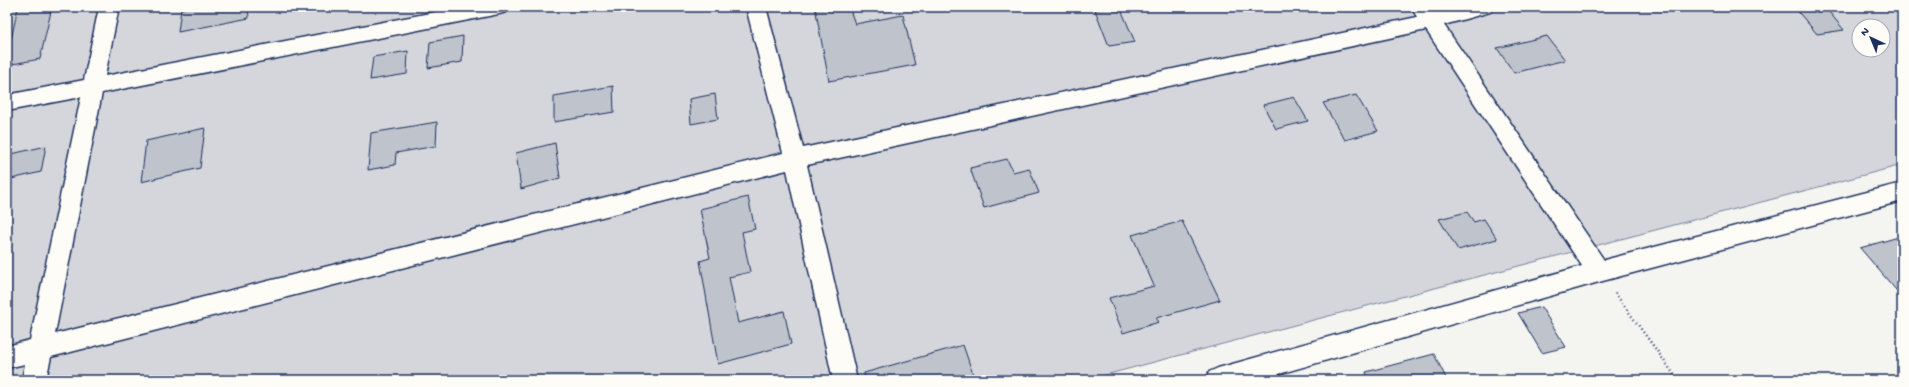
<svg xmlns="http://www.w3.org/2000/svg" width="1909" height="387" font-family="'Gochi Hand',sans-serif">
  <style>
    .green { fill: #d4d6db; stroke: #78829c; fill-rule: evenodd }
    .building { fill: #bfc3cc; stroke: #1b2f5e }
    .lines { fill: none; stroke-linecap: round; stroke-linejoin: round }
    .street-casing { stroke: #1b2f5e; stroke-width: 3 }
    .path { stroke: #1b2f5e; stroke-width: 2.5; stroke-dasharray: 1 3; stroke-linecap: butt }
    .street { fill: #fdfcf7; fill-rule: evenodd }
  </style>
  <rect width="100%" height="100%" fill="#f4f4f1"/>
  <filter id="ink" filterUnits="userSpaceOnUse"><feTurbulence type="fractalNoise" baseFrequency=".025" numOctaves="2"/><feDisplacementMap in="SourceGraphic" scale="8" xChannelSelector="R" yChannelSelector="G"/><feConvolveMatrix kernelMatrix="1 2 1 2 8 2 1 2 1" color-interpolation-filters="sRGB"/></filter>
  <g filter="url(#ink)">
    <path class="green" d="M7,7H1902V165L1086,380H7ZM1859,26H1883V50H1859Z"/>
    <g class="building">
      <polygon points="18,7 52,7 40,59 7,65 7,41 11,40"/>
      <polygon points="190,7 248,7 249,18 178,32 181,9"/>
      <polygon points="815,7 849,7 855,24 903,15 915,65 829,81"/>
      <polygon points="1109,7 1120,7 1135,42 1109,46 1095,10"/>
      <polygon points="1794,7 1825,7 1844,30 1817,34"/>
      <polygon points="463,36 462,62 428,68 430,42"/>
      <polygon points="1547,36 1565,60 1514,73 1497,48"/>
      <polygon points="408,51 407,74 370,80 373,57"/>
      <polygon points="613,86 614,112 554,122 554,96"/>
      <polygon points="715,94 718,119 691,124 689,99"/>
      <polygon points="1356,95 1378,131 1345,140 1323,103"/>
      <polygon points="1294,97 1308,121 1276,129 1263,105"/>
      <polygon points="437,122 436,146 396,153 395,165 368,170 371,133"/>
      <polygon points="205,128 200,168 141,182 146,141"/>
      <polygon points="555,143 560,178 521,189 516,153"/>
      <polygon points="46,146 41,172 7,180 7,155"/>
      <polygon points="1007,159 1013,172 1029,168 1039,193 984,208 970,168"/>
      <polygon points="748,197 755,229 742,232 750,272 729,277 738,323 784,311 791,344 718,364 700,261 710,258 700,209"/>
      <polygon points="1467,212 1474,222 1484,219 1497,239 1458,250 1439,219"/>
      <polygon points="1182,221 1220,300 1156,318 1159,322 1123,333 1109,298 1154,286 1132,235"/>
      <polygon points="1902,236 1902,297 1860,248"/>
      <polygon points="1541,307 1566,347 1542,353 1518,313"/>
      <polygon points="963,345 975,380 865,380 864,373"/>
      <polygon points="1434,354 1447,380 1368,380 1366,372"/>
    </g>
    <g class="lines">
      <defs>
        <polygon id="street" points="99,7 119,7 105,76 461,7 509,7 506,12 499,14 102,93 55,334 783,153 746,7 766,7 803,148 1417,17 1413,10 1415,7 1431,7 1435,12 1455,7 1493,7 1490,12 1444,25 1604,260 1902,183 1902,201 1599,282 1258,380 1206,380 1209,372 1218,368 1582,266 1426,30 807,165 857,380 833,380 787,170 51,357 46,380 22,380 25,364 7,368 7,346 30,340 81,97 7,111 7,95 84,80"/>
      </defs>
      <use href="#street" class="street-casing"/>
      <polyline class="path" points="1615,293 1678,380"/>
      <use href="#street" class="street"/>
    </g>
  </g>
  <rect width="1909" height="387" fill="none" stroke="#fdfcf7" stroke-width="24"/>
  <rect x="12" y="12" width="1885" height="363" fill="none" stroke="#1b2f5e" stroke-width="1.5" filter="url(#ink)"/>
  <g transform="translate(1871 38) rotate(316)"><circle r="19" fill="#fdfcf7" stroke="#a3aaba"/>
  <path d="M0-3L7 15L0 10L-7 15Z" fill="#1b2f5e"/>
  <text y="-6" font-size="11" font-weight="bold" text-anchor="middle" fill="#1b2f5e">N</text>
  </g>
</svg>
